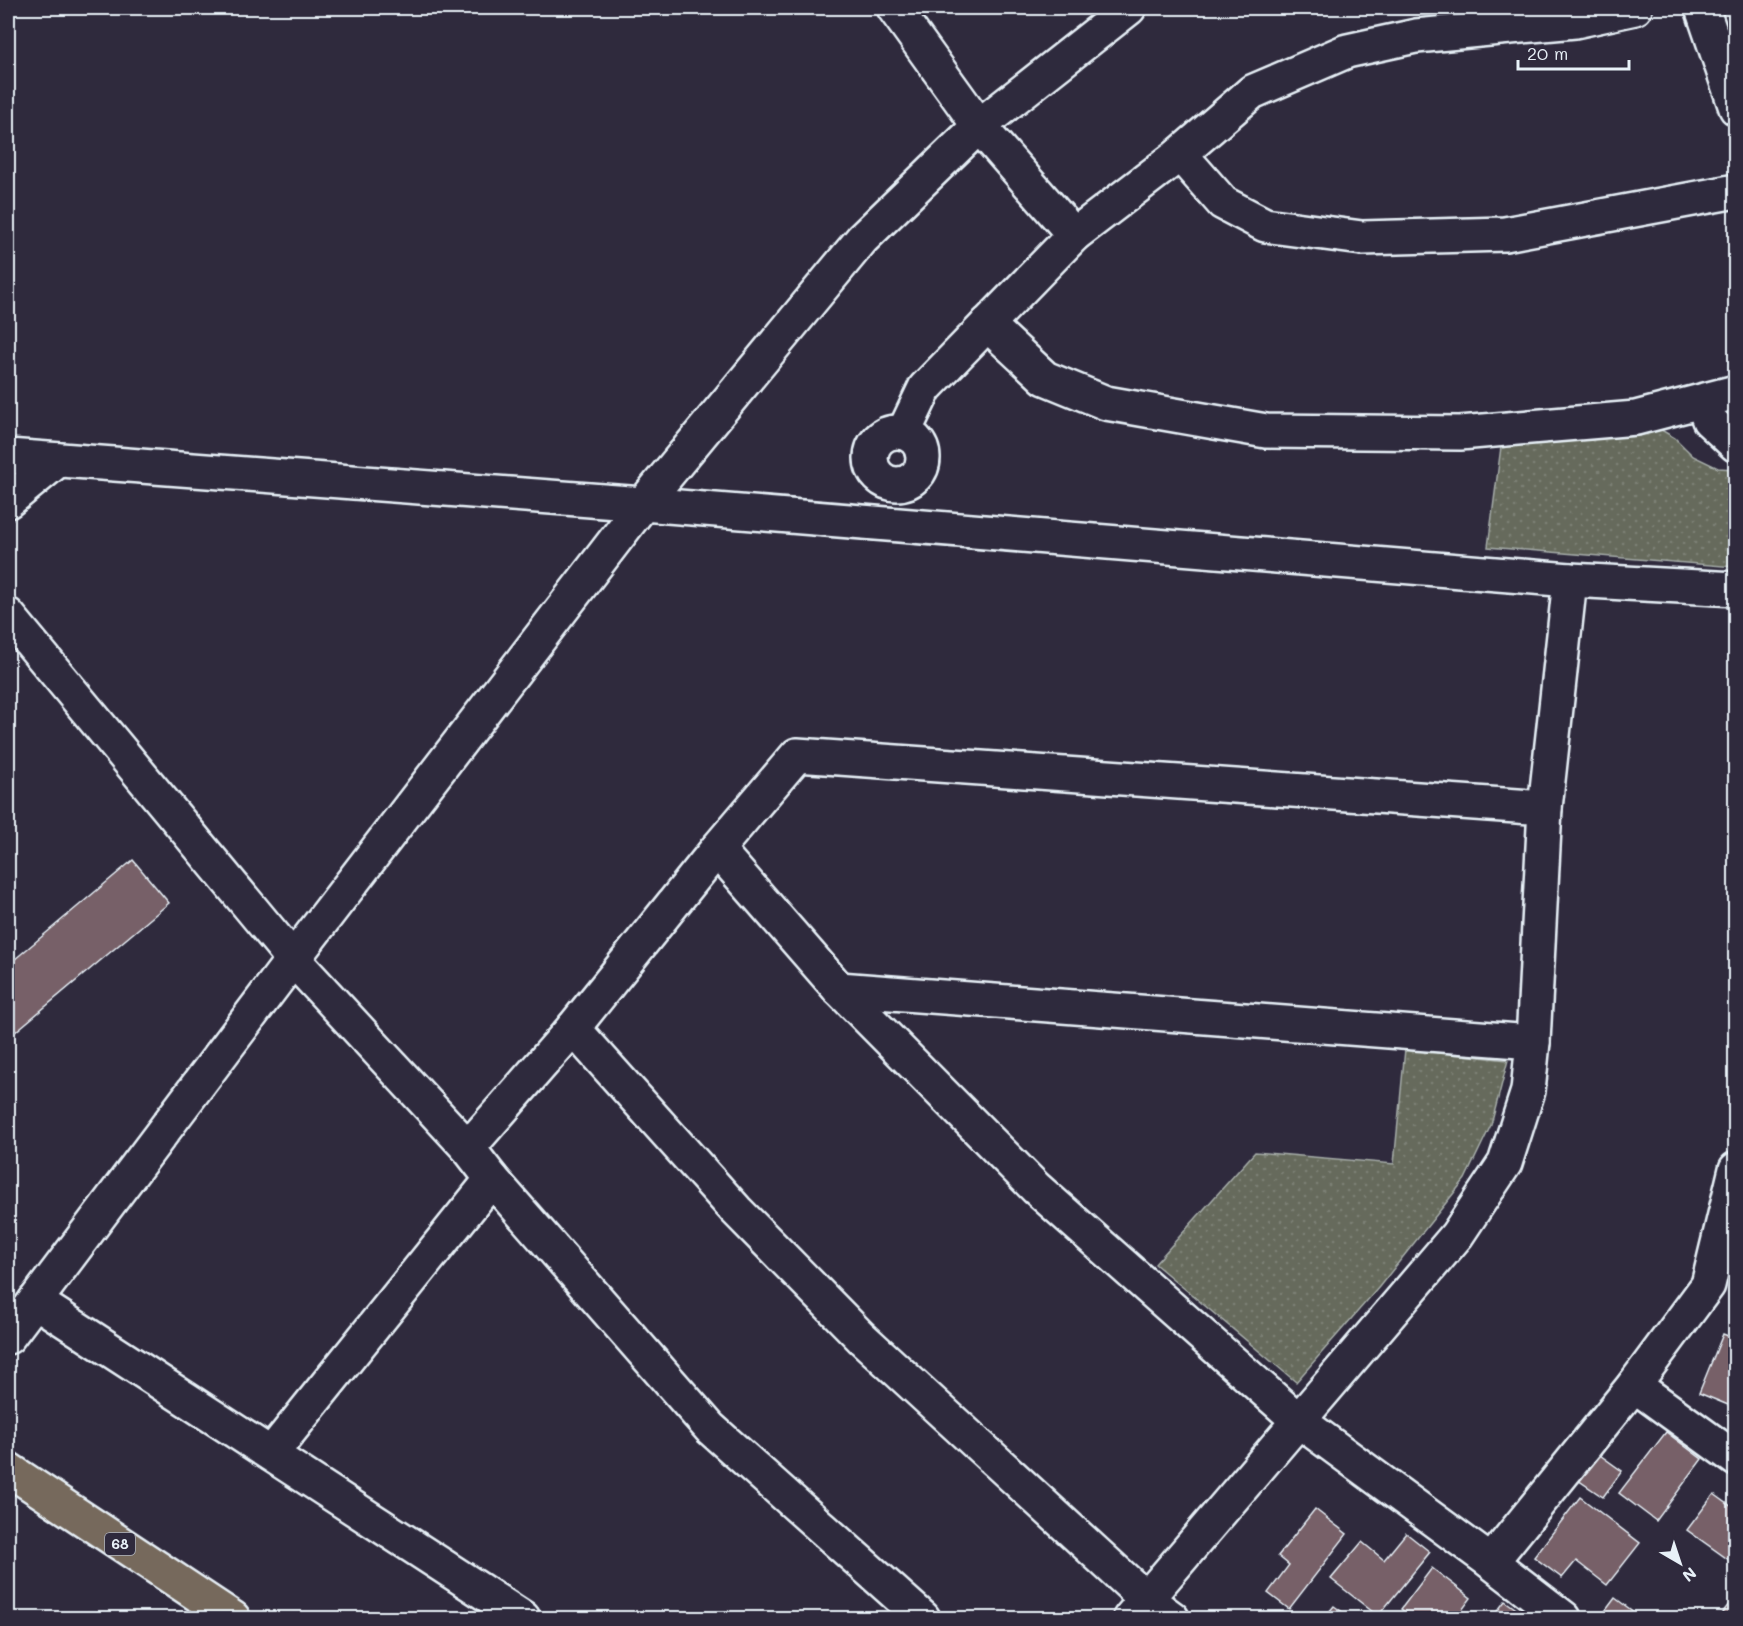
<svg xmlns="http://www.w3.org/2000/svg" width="1743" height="1626" font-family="Mali,sans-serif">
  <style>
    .park { fill: url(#park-dots); stroke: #a7aeaa; stroke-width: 1.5 }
    .building { fill: #776067; stroke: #e8f1f8; stroke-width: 1.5 }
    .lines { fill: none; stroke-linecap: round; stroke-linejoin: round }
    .minor-casing { stroke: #e8f1f8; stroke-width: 38 }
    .tertiary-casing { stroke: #e8f1f8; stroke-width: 38 }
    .primary-casing { stroke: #e8f1f8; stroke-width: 38 }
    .minor { stroke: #2f2a3d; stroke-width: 33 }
    .tertiary { stroke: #2f2a3d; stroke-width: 33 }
    .primary { stroke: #76695c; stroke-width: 33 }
    .labels { text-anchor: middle; stroke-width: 4.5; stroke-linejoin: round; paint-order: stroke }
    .shield { fill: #2f2a3d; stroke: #b0b5c0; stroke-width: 1.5 }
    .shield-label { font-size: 14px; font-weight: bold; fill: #e8f1f8 }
  </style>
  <defs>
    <pattern id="park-dots" width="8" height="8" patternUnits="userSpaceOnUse" patternTransform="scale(1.5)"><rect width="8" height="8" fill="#666a5c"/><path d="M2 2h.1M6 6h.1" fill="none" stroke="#7c8074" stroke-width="1.8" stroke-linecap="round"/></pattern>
  </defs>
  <rect width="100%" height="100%" fill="#2f2a3d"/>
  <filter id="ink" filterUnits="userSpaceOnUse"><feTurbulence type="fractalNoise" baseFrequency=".0167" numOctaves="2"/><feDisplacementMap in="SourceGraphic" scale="12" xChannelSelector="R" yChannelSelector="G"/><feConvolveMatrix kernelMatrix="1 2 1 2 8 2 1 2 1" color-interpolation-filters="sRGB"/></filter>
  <g filter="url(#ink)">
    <g class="park">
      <polygon points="1658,428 1675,438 1693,456 1718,468 1735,469 1735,567 1488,547 1501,447 1623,434"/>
      <polygon points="1405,1049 1508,1060 1491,1125 1465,1179 1379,1287 1296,1382 1155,1264 1255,1152 1394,1164"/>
    </g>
    <g class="building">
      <polygon points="133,860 169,903 8,1038 8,965"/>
      <polygon points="1723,1334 1736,1339 1736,1402 1733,1407 1699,1393"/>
      <polygon points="1666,1432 1702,1459 1656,1521 1619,1493"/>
      <polygon points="1597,1453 1622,1471 1603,1497 1578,1480"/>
      <polygon points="1714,1494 1736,1510 1736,1552 1729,1560 1687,1530"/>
      <polygon points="1580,1497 1640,1543 1607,1585 1576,1561 1562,1578 1534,1557"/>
      <polygon points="1315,1509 1347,1534 1289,1609 1268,1593 1289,1565 1278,1556"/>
      <polygon points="1406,1533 1430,1552 1378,1616 1331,1579 1362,1542 1384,1560"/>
      <polygon points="1432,1568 1471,1598 1459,1614 1464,1618 1413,1618 1401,1609"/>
      <polygon points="1615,1598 1642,1618 1600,1618"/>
      <polygon points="1505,1601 1529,1618 1492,1618"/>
      <polygon points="1730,1603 1736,1607 1736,1618 1718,1618"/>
      <polygon points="1334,1606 1351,1618 1324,1618"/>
    </g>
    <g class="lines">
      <defs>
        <g id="minor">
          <polyline points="894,8 979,126 1074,235"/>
          <polyline points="1702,8 1736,108"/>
          <polyline points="1180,154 1223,203 1265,225 1362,238 1505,234 1736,191"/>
          <polyline points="987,324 1045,378 1106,403 1266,431 1460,433 1636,418 1736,392"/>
          <polyline points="1702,401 1709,420 1736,445"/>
          <polyline points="904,432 925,388 1074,235 1180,154 1252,92 1347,51 1416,36 1575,21 1635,8"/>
          <circle cx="897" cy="458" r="26"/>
          <polyline points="8,456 643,504 1570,580 1736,589"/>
          <polyline points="8,501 58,460"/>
          <polyline points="717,849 839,989 1036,1188 1299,1421 1491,1562 1564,1618"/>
          <polyline points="839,989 1533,1042"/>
          <polyline points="573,1028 736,1210 861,1337 1146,1599 1172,1618"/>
          <polyline points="468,1148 573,1028 717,849 797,755 1545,808"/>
          <polyline points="35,1301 523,1618"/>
          <polyline points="1634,1385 1736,1459"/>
          <polyline points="271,1454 492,1179"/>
          <polyline points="1491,1562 1634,1385 1708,1285 1736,1169"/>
          <polyline points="1130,1618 1457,1235 1505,1163 1528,1091 1533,1042 1545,808 1570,580"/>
        </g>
        <g id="tertiary">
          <polyline points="8,615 293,959 468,1148 492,1179 710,1428 923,1618"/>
          <polyline points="8,1337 293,959 643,504 862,239 979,126 1129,8"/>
        </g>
        <polyline id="primary" points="8,1469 233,1618"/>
      </defs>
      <use href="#minor" class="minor-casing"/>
      <use href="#tertiary" class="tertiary-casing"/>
      <use href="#primary" class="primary-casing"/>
      <use href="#minor" class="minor"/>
      <use href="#tertiary" class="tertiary"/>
      <use href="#primary" class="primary"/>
    </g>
  </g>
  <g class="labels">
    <rect class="shield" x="105" y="1533" width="30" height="22" rx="4.5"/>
    <g class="shield-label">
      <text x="120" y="1549">68</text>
    </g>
  </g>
  <rect width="1743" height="1626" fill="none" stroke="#2f2a3d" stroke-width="30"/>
  <rect x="15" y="15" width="1713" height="1596" fill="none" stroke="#e8f1f8" stroke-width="2" filter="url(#ink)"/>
  <g transform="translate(1680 1563) rotate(141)" stroke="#2f2a3d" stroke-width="4.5" paint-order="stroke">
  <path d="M0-4.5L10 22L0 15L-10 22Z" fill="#e8f1f8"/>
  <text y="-9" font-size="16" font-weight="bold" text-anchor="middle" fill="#e8f1f8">N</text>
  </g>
  <path d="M1518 60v9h111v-9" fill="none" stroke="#e8f1f8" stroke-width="3"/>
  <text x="1527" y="60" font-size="18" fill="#e8f1f8" stroke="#2f2a3d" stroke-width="4.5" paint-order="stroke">20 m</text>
</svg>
